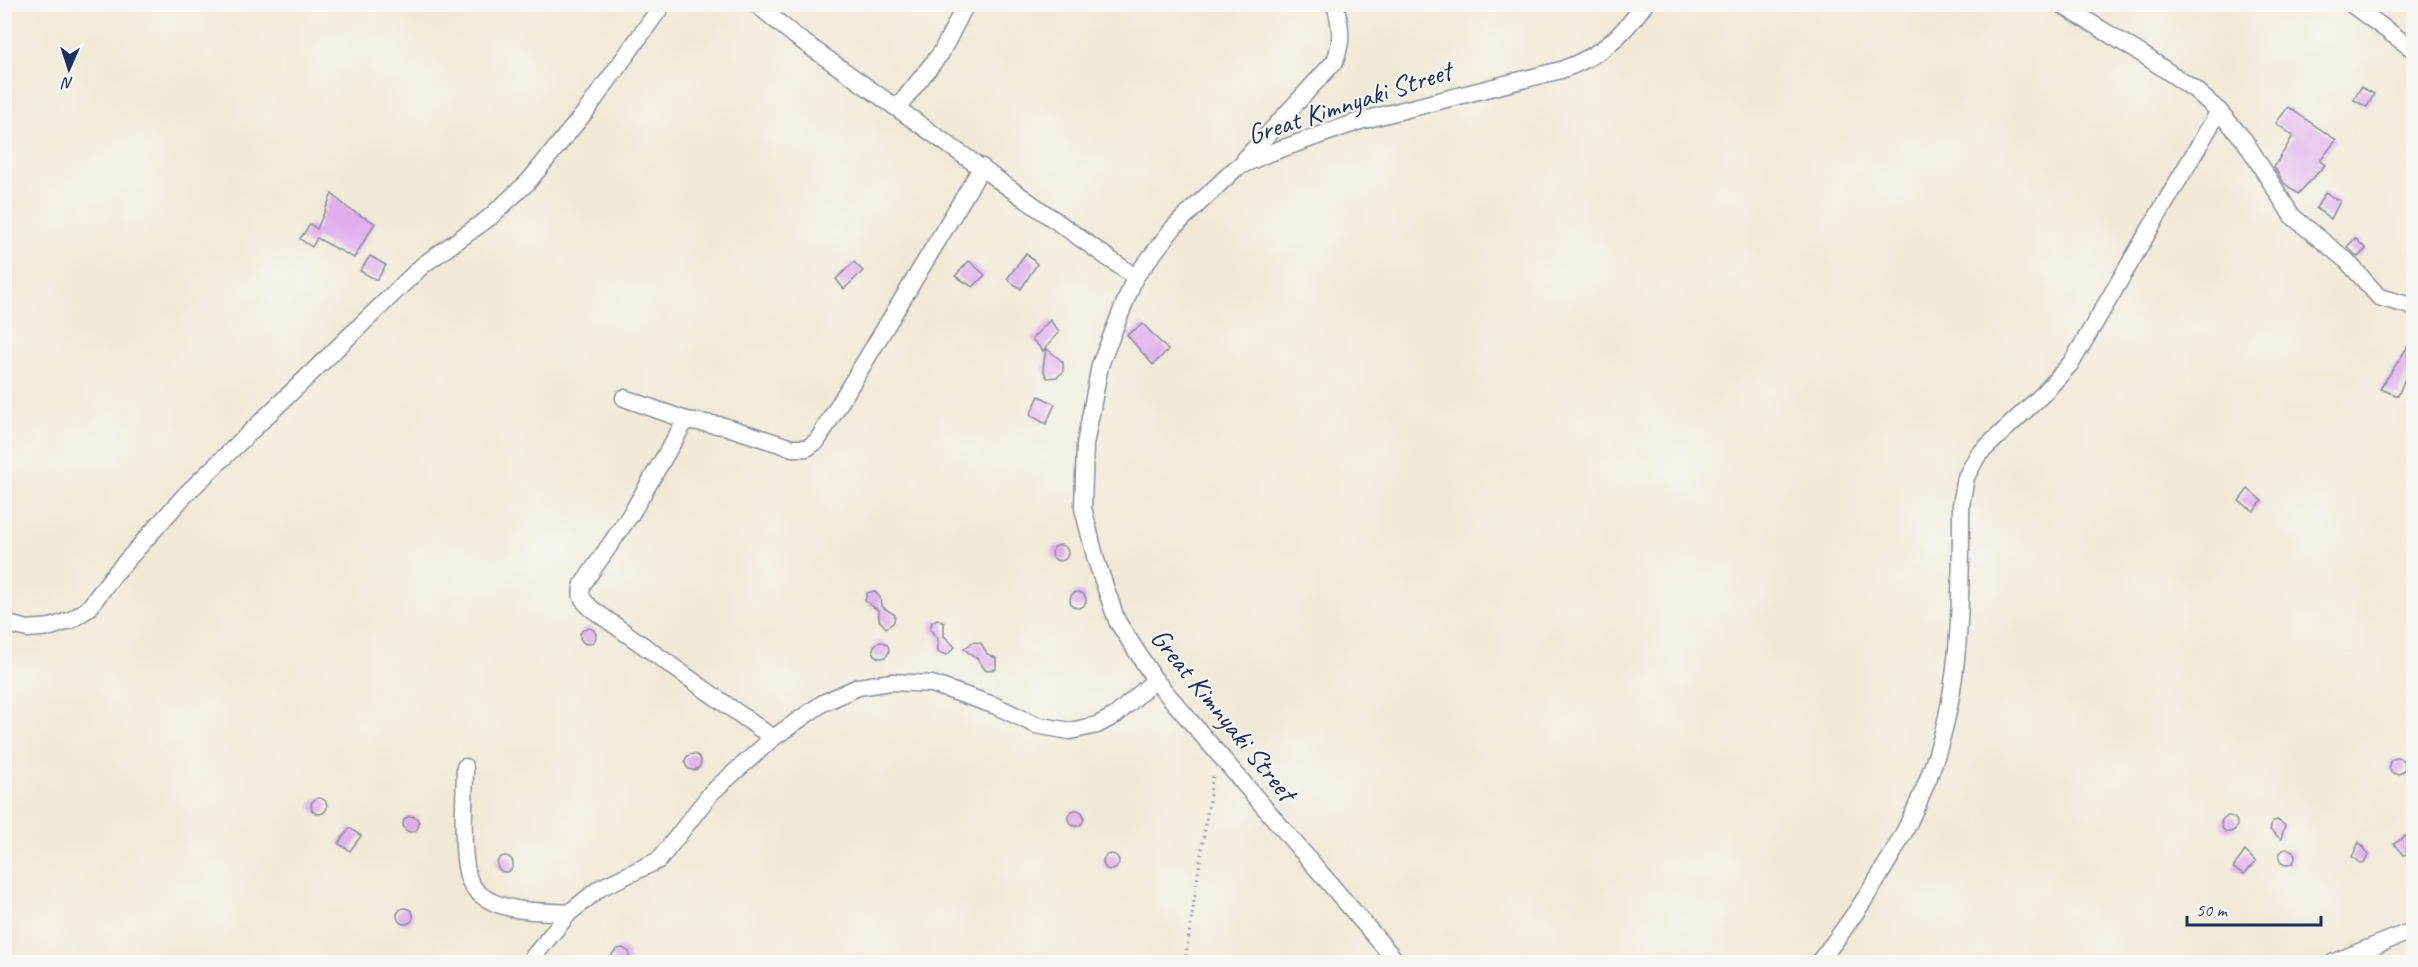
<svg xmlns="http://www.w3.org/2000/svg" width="2418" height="967" font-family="Caveat,sans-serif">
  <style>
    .building { fill: #dfaaec }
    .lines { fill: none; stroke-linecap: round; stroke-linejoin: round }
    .street-casing { stroke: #868c9a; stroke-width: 19 }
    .path { stroke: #868c9a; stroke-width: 3; stroke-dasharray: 1.5 4.5; stroke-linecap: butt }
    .street { stroke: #fff; stroke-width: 16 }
    .labels { text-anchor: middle; stroke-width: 4.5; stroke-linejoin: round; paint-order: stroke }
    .street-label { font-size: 28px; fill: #1b2f5e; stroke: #f6f6f2 }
  </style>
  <rect width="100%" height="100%" fill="#f6f6f2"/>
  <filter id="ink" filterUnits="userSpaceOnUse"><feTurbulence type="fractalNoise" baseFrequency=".0167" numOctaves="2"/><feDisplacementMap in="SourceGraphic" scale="12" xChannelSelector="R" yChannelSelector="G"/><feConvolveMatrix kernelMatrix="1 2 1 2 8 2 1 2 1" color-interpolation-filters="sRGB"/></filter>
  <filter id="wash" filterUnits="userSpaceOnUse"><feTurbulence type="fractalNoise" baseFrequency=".008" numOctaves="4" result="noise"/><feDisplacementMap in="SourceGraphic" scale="24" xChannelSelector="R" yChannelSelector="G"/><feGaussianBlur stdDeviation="1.35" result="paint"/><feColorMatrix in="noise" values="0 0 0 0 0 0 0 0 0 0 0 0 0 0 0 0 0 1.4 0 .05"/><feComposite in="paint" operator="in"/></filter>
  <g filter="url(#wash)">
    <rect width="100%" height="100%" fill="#f0e9d5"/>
    <g id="blocks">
      <g class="building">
        <polygon points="2361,87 2374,94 2367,107 2354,100"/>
        <polygon points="2288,107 2336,140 2320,161 2325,165 2298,194 2284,183 2274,167 2293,136 2276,123"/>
        <polygon points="2325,193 2340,201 2331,219 2316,208"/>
        <polygon points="332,194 349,209 375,223 354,258 317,238 312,247 300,239 310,224 317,229"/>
        <polygon points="2355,238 2366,249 2358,257 2347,247"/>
        <polygon points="1026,253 1037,264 1021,289 1007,279"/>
        <polygon points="370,256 386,265 377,280 360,271"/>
        <polygon points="969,261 985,275 973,287 955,276"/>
        <polygon points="854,262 863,271 844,289 836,279"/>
        <polygon points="1050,320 1059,332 1043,351 1032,339"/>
        <polygon points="1143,324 1168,350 1153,365 1127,335"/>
        <polygon points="2414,337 2414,355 2398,396 2380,389"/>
        <polygon points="1046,348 1063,362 1063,372 1057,377 1047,378 1043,369"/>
        <polygon points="1039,396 1055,404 1046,424 1030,415"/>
        <polygon points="2248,489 2262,501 2254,511 2239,501"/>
        <circle cx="1060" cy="553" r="8"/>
        <polygon points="874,591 880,597 881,606 895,615 894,622 886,628 879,620 879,611 865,601 867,593"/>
        <circle cx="1078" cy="600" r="8"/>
        <polygon points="937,619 944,623 944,636 955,647 947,655 938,652 938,639 930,629 932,622"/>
        <circle cx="588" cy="636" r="8"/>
        <circle cx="881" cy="650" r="8"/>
        <polygon points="973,642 981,643 987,654 996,658 996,669 985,670 978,659 964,649"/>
        <circle cx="693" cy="762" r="8"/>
        <circle cx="2397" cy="766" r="8"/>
        <circle cx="319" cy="806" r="8"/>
        <circle cx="1076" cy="818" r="8"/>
        <circle cx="2229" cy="824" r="8"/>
        <circle cx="411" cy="824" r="8"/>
        <polygon points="2277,820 2285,825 2281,839 2270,830 2272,822"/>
        <polygon points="350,828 361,836 350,851 338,843"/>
        <polygon points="2405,836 2414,846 2414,853 2403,855 2394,844"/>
        <polygon points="2359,842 2368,855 2365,862 2360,863 2352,857"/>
        <circle cx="2287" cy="857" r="8"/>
        <polygon points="2245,851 2256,862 2244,874 2233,868"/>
        <circle cx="1111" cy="862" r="8"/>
        <circle cx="505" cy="864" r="8"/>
        <circle cx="405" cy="916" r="8"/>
        <polygon points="623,948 629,952 629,963 614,963 612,954 617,949"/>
      </g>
    </g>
  </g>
  <g filter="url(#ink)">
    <use href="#blocks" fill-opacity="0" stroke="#868c9a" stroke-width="1.5"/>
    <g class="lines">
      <defs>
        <g id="street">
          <polyline points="756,4 795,36 1135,277"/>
          <polyline points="2060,4 2145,56 2195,90 2219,111 2245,141 2292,216 2347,261 2379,297 2414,307"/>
          <polyline points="2351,4 2414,50"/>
          <polyline points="898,107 941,53 966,4"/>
          <path d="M1245,159L1335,61C1343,40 1341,26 1335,4"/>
          <polyline points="624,398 686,420 724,426 792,448 807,448 817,441 982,167"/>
          <path d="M686,420L631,514L583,584C579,596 582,600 592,609L773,738"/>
          <polyline points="4,623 28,629 51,627 71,620 88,609 112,577 185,495 423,265 489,218 528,182 586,111 663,4"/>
          <path d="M465,767C465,795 460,854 469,879C472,887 479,895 487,899C510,913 543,911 569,913"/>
          <polyline points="529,962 569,913 600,888 659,860 711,793 773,738 823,703 858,687 891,682 932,684 996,706 1036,725 1070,731 1097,725 1116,715 1155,680"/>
          <path d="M1397,962L1155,680L1117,621L1096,560L1083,508L1085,445L1100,365L1135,277L1174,227L1236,168L1264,155L1360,121L1561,70C1600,56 1620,38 1645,4"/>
          <path d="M1819,962C1871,896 1918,822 1941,740C1962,668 1961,580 1961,505L1966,477L1978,455L2043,394L2072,362L2219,111"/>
          <polyline points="2334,962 2414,930"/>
        </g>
      </defs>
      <use href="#street" class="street-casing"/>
      <polyline class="path" points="1185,962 1213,774"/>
      <use href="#street" class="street"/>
    </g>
  </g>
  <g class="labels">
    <g class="street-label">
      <text transform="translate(1349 102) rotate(-18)" y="10">Great Kimnyaki Street</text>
      <text transform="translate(1224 714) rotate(51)" y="10">Great Kimnyaki Street</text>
    </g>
  </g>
  <rect width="2418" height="967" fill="none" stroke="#f6f6f2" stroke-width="24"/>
  <g transform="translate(69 69) rotate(183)" stroke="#f6f6f2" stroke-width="4.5" paint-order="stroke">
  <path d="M0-4.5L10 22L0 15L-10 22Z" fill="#1b2f5e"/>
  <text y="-9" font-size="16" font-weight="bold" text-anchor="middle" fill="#1b2f5e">N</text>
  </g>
  <path d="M2187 916v9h134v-9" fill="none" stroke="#1b2f5e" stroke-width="3"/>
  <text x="2196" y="916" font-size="18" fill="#1b2f5e" stroke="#f6f6f2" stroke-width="4.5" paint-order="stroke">50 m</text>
</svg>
